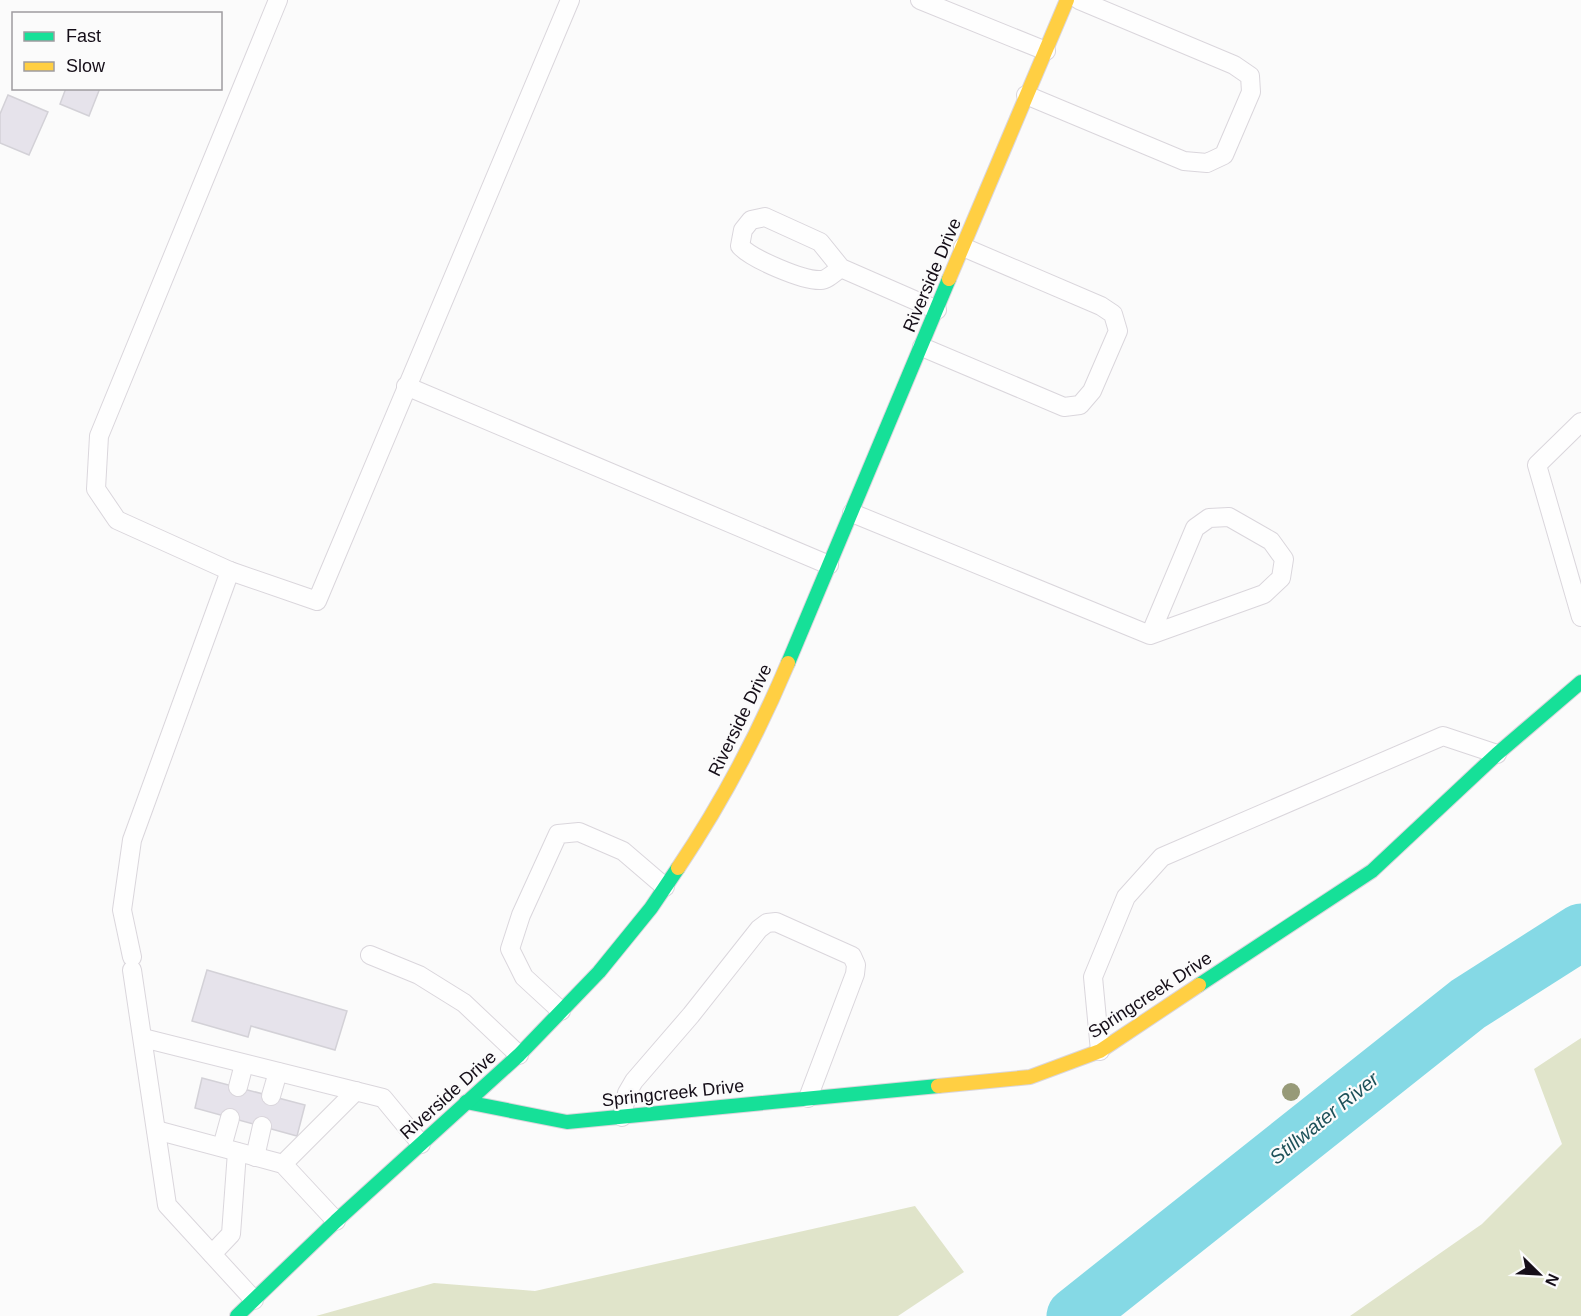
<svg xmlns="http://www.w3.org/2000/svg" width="1581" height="1316" font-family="Arial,sans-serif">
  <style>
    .green { fill: #e0e4ca }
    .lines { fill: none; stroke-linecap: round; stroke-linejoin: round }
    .river { stroke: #85d9e5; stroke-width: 57 }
    .building { fill: #e6e3eb; stroke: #d3d1d7; stroke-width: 1.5 }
    .lane-casing { stroke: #dad6dc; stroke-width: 20 }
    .fast-casing { stroke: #dad6dc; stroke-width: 16 }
    .slow-casing { stroke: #dad6dc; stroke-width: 16 }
    .lane { stroke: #fefefe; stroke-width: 18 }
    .fast { stroke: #16e098; stroke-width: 14 }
    .slow { stroke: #ffcf43; stroke-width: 14 }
    .tree { fill: #979a78 }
    .labels { text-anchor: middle; stroke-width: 4.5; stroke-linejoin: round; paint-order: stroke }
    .street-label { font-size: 18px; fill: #150e18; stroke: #fbfbfb }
    .water-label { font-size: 20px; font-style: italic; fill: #1d5159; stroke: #fbfbfb }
  </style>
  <rect width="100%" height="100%" fill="#fbfbfb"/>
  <g class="green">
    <polygon points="1581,1038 1581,1316 1350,1316 1482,1224 1562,1144 1534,1069"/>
    <polygon points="915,1206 964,1272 898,1316 316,1316 434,1283 535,1291"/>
  </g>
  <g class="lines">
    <polyline class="river" points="1075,1316 1468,1004 1581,932"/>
  </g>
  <g class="building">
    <polygon points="66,88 100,88 89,116 60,104"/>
    <polygon points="8,95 48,112 29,155 0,143 0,114"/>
    <polygon points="207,970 347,1011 335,1050 251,1026 248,1037 192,1021"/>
    <polygon points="202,1078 305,1105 297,1136 195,1108"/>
  </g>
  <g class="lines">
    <defs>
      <g id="lane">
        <polyline points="278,0 99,436 96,489 117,520 230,571 317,601 570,0"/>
        <polyline points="920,0 1046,51"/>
        <polyline points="1026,95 1184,161 1207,163 1224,155 1251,92 1250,76 1234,65 1079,0"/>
        <path d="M841,268C835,272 827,280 821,280C803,281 752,259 740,246L743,230L751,220L765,217L820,242L841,268L937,310"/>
        <polyline points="922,347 1064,407 1080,405 1092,391 1118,331 1113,314 1101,306 963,247"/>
        <polyline points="406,386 829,565"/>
        <polyline points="1581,422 1537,465 1581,617"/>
        <polyline points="852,513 1150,635 1264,594 1281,578 1284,559 1271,541 1229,517 1209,518 1195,528 1150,635"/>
        <polyline points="370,955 419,975 464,1003 519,1055"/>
        <polyline points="132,957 122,910 132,840 230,571"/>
        <polyline points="132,970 167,1205 254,1300"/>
        <polyline points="561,1011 524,977 510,949 521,915 558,834 579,832 623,851 665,887"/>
        <polyline points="143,1038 383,1098 421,1144"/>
        <polyline points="1100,1051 1093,977 1126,897 1162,857 1443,736 1497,754"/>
        <polyline points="238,1087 244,1064"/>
        <polyline points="271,1096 278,1072"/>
        <polyline points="622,1117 627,1093 634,1081 691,1015 759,929 767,923 776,922 852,956 856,965 855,974 808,1098"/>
        <polyline points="156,1130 283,1164 336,1221"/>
        <polyline points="222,1147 230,1118"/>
        <polyline points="255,1157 262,1126"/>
        <polyline points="283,1164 356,1091"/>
        <polyline points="212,1254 231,1234 237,1152"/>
      </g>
      <g id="fast">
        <polyline points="788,663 949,279"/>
        <polyline points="1199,985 1372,871 1497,754 1581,682"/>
        <polyline points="466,1102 567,1122 938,1086"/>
        <polyline points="237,1316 336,1221 519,1055 599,972 651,908 678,868"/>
      </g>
      <g id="slow">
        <polyline points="949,279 1067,0"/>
        <path d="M678,868C721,804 758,734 788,663"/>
        <polyline points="938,1086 1030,1077 1100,1051 1199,985"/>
      </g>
    </defs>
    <use href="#lane" class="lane-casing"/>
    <use href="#fast" class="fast-casing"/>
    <use href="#slow" class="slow-casing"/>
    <use href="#lane" class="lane"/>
    <use href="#fast" class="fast"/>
    <use href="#slow" class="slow"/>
  </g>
  <circle class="tree" cx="1291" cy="1092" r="9"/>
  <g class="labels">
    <g class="street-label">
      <text transform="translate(932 275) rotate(-67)" y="6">Riverside Drive</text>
      <text transform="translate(740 720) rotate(-64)" y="6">Riverside Drive</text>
      <text transform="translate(1150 995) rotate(-33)" y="6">Springcreek Drive</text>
      <text transform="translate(673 1093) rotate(-6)" y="6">Springcreek Drive</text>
      <text transform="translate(448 1095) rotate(-42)" y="6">Riverside Drive</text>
    </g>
    <g class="water-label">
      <text transform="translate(1324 1118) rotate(-39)" y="7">Stillwater River</text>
    </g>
  </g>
  <rect x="12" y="12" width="210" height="78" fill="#fbfbfb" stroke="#9f9ca0" stroke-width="1.5"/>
  <rect x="24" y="32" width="30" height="9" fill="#16e098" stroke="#9f9ca0" stroke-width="1.5"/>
  <text x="66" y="42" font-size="18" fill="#150e18">Fast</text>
  <rect x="24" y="62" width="30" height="9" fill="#ffcf43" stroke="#9f9ca0" stroke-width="1.5"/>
  <text x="66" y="72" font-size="18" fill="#150e18">Slow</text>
  <g transform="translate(1539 1274) rotate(114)" stroke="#fbfbfb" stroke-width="4.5" paint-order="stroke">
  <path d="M0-4.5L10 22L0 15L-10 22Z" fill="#150e18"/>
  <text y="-9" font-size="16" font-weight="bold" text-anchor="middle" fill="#150e18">N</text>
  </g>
</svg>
